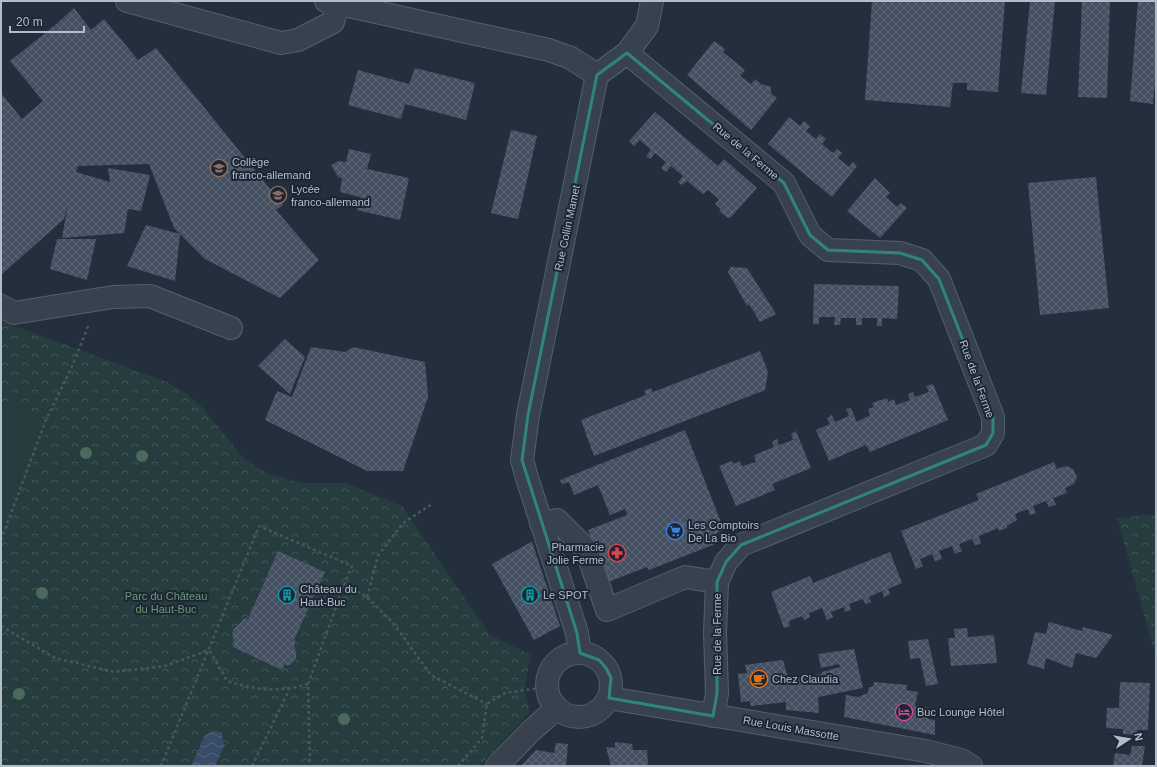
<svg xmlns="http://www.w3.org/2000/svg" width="1157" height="767" font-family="Arial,sans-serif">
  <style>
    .park { fill: url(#park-crowns) }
    .pitch { fill: #263c3f }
    .water { fill: url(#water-waves) }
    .building { fill: url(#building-cross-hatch) }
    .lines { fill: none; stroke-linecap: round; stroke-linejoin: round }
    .minor-casing { stroke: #565f6c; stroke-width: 24 }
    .path { stroke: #44595c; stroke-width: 2.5; stroke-dasharray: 3 3; stroke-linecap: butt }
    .minor { stroke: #38414e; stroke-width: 22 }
    .tree { fill: #4b6a5d }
    .marked { fill: none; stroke: #308480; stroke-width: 3; stroke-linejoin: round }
    .labels { text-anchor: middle; stroke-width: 4; stroke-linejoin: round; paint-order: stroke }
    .street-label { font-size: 11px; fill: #b4bcc9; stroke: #1d2633 }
    .poi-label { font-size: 11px; fill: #b4bcc9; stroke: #1d2633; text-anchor: start }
    .park-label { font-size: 11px; fill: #6b9a76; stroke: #1d2633 }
  </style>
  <defs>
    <pattern id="park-crowns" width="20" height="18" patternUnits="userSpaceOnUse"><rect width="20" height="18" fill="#263c3f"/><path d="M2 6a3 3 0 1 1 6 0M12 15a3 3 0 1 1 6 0" fill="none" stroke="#435659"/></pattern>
    <pattern id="water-waves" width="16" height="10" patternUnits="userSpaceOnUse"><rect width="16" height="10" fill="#394c67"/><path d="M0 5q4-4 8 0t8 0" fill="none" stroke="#53647b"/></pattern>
    <pattern id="building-cross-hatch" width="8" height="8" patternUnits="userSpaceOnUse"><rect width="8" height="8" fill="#455162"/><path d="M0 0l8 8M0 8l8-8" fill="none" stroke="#5d6877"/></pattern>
  </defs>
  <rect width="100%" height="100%" fill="#242f3e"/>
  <g class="park">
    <polygon points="1,321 167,382 186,393 203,408 244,459 267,473 300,483 345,483 402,506 490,635 531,655 524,689 530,712 479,766 1,766"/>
    <polygon points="1156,514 1156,657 1117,518"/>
  </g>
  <polygon class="pitch" points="1,401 50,422 1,539"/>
  <polygon class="water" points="213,731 222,732 223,742 225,745 215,766 193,766 192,764 205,735"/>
  <g class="building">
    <polygon points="872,1 1005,1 998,92 967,90 967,83 953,83 950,107 865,100"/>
    <polygon points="1030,1 1055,1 1046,95 1021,93"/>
    <polygon points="1082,1 1110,1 1107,98 1078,97"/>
    <polygon points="1138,1 1156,1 1156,72 1153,104 1130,101"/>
    <polygon points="74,8 91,30 104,19 138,60 156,48 283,205 276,210 319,260 280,298 205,259 174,228 149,164 78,166 76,172 110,182 108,168 150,175 141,211 128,209 124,233 62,238 68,204 64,219 1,275 1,93 22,119 43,101 10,61 53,27"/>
    <polygon points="714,41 725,49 723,52 745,70 740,76 751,84 755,79 761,84 771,87 771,93 777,98 751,130 687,75"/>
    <polygon points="415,68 475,83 466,120 405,104 401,119 348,105 358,70 409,84"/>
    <polygon points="655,112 718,166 724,159 757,188 731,217 728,218 719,211 721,209 715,204 719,199 708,190 703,194 687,181 682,185 678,182 683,176 671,166 666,172 661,168 666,162 655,153 650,159 646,156 651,150 640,140 634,146 629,141"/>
    <polygon points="789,117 800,126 804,121 810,126 806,131 816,139 820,134 826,139 822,144 833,153 837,149 842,153 838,158 849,167 853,162 857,166 832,197 768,144"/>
    <polygon points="511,130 537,136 518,219 491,213"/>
    <polygon points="349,149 371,154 367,169 409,178 400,220 357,210 360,197 340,192 342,178 338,177 331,165 339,161 346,162"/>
    <polygon points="1096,177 1109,308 1040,315 1028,183"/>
    <polygon points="875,178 890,193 886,197 897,207 901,203 907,208 880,238 847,211"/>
    <polygon points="146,225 180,234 175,281 127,266"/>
    <polygon points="57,239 96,239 87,280 50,269"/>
    <polygon points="731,267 747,268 776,314 760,322 749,304 747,306 728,272"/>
    <polygon points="814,284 899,286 897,319 882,318 882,326 877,326 877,318 862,318 862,325 856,325 856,318 841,318 840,325 834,325 835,317 819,317 819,324 813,324"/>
    <polygon points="285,339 305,357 290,394 258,366"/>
    <polygon points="311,347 345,352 353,347 425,362 428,397 403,471 367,471 265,420 277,391 292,397"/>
    <polygon points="760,351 768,372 765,390 594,456 581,420 646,395 644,391 651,388 653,392"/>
    <polygon points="933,384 948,420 870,452 866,445 829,461 816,430 830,424 827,418 832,415 835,422 849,416 846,409 851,408 857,422 870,415 868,409 874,407 872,403 887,398 888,402 894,399 896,405 910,400 908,394 913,392 915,397 929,392 926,386"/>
    <polygon points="685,430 724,530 716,533 720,542 649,570 647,567 608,582 588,530 627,515 625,509 610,515 598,485 574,495 569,482 562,484 560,480"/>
    <polygon points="796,431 811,468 772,484 775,490 736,506 719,466 732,461 734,464 740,461 742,466 756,462 754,455 774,447 772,442 777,439 779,445 793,440 791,434"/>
    <polygon points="1054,462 1057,469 1066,466 1073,469 1077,477 1074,484 1065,488 1067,493 1053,498 1056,505 1049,507 1046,501 1033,506 1036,513 1030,515 1028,509 1015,514 1017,520 1007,526 1007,528 999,531 998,528 979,536 981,544 975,545 972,539 959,544 962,551 955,554 952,546 939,551 942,559 935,561 932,554 920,559 923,566 916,569 901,531 979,500 976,494"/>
    <polygon points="531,542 532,542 560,626 534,640 492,564"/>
    <polygon points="278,551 325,572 294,640 296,642 294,646 296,652 296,658 290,665 284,665 282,670 233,647 234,642 232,634 234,629 245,618 248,619"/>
    <polygon points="890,552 902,583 888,589 890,594 884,597 882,591 869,597 871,602 865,604 863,599 849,604 851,610 845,612 844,607 831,612 833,617 827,620 822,608 809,613 810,617 804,620 802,616 789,621 790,626 784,628 771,592 810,576 813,583"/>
    <polygon points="1049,622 1082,631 1083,627 1113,635 1096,658 1076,653 1072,668 1046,658 1044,669 1027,664 1035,632 1046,634"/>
    <polygon points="967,628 968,637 994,635 997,663 951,666 948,638 955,638 954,629"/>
    <polygon points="928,639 938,684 926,686 920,658 910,659 908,641"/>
    <polygon points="854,649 863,688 818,697 819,713 786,710 786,702 751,706 750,701 741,702 738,674 747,673 745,665 783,660 788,678 822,674 822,672 840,667 839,664 821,668 818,654"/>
    <polygon points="874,682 907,685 906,690 918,692 915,706 930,708 928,719 935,720 935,735 844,717 846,695 858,697 868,693 869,687 873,687"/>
    <polygon points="1120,682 1150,683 1148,730 1137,730 1137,735 1123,734 1123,729 1106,728 1107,708 1119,708"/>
    <polygon points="615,742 632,744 633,750 647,750 648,766 611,766 606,747 615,748"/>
    <polygon points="556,743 568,744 566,766 521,766 536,750 554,753"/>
    <polygon points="1132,746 1145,746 1142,766 1113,766 1115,753 1130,755"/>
  </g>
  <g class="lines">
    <defs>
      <g id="minor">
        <polyline points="127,1 281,43 298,40 333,22 338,4"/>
        <polyline points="326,1 549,50 571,58 597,75"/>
        <polyline points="627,53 784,183 810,235 828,250 900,253 922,260 939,279 993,417 993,433 986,445 741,545 726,562 717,582 715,632 717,693 713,716"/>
        <polyline points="597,75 627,53 647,26 652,1"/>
        <polyline points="1,306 14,313 113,297 150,296 231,328"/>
        <polyline points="541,523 557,520 586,549 607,610 685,577 717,582"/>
        <polyline points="580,653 577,633 527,478 522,460 528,415 597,75"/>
        <circle cx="579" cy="685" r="32"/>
        <polyline points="609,698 926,751 961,760 971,766"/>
        <polyline points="497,766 531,731 557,708"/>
      </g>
    </defs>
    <use href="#minor" class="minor-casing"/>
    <g class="path">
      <polyline points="1,540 46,420 71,369 89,324"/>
      <polyline points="367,597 378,556 403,523 432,504"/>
      <polyline points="1,626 55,658 114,672 165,666 209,650"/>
      <path d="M210,651L227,681C257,690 277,693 308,684L310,766"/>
      <polyline points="308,684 344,585 367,597 393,623 431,675 487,704"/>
      <polyline points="161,766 259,526 352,566 344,585"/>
      <polyline points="252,766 289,690"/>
      <polyline points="458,766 482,738 487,704 505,693 546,687"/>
    </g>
    <use href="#minor" class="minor"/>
  </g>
  <g class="tree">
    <circle cx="86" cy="453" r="6"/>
    <circle cx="142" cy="456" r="6"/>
    <circle cx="42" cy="593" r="6"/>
    <circle cx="19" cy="694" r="6"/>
    <circle cx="344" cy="719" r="6"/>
  </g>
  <path class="marked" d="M627,53L784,183L810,235L828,250L900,253L922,260L939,279L993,417V433L986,445L741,545L726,562L717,582V693L713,716L609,698L611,678L606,668L599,660L580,653L577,633L522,460L528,415L597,75Z"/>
  <defs>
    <symbol id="school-ring" viewBox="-11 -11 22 22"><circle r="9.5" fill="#1d2633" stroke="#8d6e63" stroke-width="1.5"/><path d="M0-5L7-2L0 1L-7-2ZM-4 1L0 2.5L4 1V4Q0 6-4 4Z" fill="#8d6e63"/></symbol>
    <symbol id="supermarket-ring" viewBox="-11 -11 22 22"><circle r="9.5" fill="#1d2633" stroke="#3f7fe0" stroke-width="1.5"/><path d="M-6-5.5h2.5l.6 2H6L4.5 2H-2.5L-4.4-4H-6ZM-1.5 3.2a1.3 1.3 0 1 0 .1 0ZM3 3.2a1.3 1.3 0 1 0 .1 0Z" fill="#3f7fe0"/></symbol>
    <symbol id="pharmacy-ring" viewBox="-11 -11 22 22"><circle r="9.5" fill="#1d2633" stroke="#e0444e" stroke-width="1.5"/><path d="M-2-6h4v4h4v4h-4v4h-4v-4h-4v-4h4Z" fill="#e0444e"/></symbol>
    <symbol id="building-ring" viewBox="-11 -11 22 22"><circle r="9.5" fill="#1d2633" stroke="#0f9aa8" stroke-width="1.5"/><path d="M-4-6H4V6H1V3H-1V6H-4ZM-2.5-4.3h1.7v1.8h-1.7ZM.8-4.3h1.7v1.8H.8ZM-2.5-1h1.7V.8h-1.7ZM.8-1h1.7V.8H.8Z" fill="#0f9aa8"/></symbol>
    <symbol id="cafe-ring" viewBox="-11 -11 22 22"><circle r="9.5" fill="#1d2633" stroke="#e8710a" stroke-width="1.5"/><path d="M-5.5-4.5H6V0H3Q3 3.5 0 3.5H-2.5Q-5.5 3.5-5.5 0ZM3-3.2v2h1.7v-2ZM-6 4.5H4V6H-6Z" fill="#e8710a"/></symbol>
    <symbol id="hotel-ring" viewBox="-11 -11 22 22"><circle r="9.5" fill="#1d2633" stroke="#d1479c" stroke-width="1.5"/><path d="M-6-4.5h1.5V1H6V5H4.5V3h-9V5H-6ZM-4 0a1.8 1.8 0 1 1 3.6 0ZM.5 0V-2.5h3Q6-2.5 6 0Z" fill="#d1479c"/></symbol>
  </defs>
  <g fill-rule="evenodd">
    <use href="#school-ring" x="209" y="158" width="20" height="20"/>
    <use href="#school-ring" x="268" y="185" width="20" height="20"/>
    <use href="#supermarket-ring" x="665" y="521" width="20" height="20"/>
    <use href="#pharmacy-ring" x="607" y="543" width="20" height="20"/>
    <use href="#building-ring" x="277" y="585" width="20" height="20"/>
    <use href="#building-ring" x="520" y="585" width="20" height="20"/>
    <use href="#cafe-ring" x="749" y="669" width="20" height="20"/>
    <use href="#hotel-ring" x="894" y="702" width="20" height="20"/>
  </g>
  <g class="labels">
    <g class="street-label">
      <text transform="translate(746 151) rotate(40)" y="4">Rue de la Ferme</text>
      <text transform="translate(567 228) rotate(-78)" y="4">Rue Collin Mamet</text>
      <text transform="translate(977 379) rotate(70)" y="4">Rue de la Ferme</text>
      <text transform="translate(717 634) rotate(-90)" y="4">Rue de la Ferme</text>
      <text transform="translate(791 728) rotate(10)" y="4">Rue Louis Massotte</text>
    </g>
    <g class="poi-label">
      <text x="232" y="166">Collège<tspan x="232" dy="13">franco-allemand</tspan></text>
      <text x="291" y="193">Lycée<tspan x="291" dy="13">franco-allemand</tspan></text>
      <text x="688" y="529">Les Comptoirs<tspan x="688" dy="13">De La Bio</tspan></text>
      <text x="604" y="551" text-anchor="end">Pharmacie<tspan x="604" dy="13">Jolie Ferme</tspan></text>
      <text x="300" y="593">Château du<tspan x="300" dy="13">Haut-Buc</tspan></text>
      <text x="543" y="599">Le SPOT</text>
      <text x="772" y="683">Chez Claudia</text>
      <text x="917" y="716">Buc Lounge Hôtel</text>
    </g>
    <g class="park-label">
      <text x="166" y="600">Parc du Château<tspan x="166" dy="13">du Haut-Buc</tspan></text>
    </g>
  </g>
  <rect width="1157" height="767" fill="none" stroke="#b4bcc9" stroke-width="4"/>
  <g transform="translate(1129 739) rotate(78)" stroke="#1d2633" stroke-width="3" paint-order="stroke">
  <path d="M0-3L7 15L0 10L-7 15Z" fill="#b4bcc9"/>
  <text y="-6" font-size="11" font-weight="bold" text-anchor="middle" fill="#b4bcc9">N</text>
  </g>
  <path d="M10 26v6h74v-6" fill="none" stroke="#b4bcc9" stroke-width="2"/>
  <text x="16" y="26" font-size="12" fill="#b4bcc9" stroke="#1d2633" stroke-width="3" paint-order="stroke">20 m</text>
</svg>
